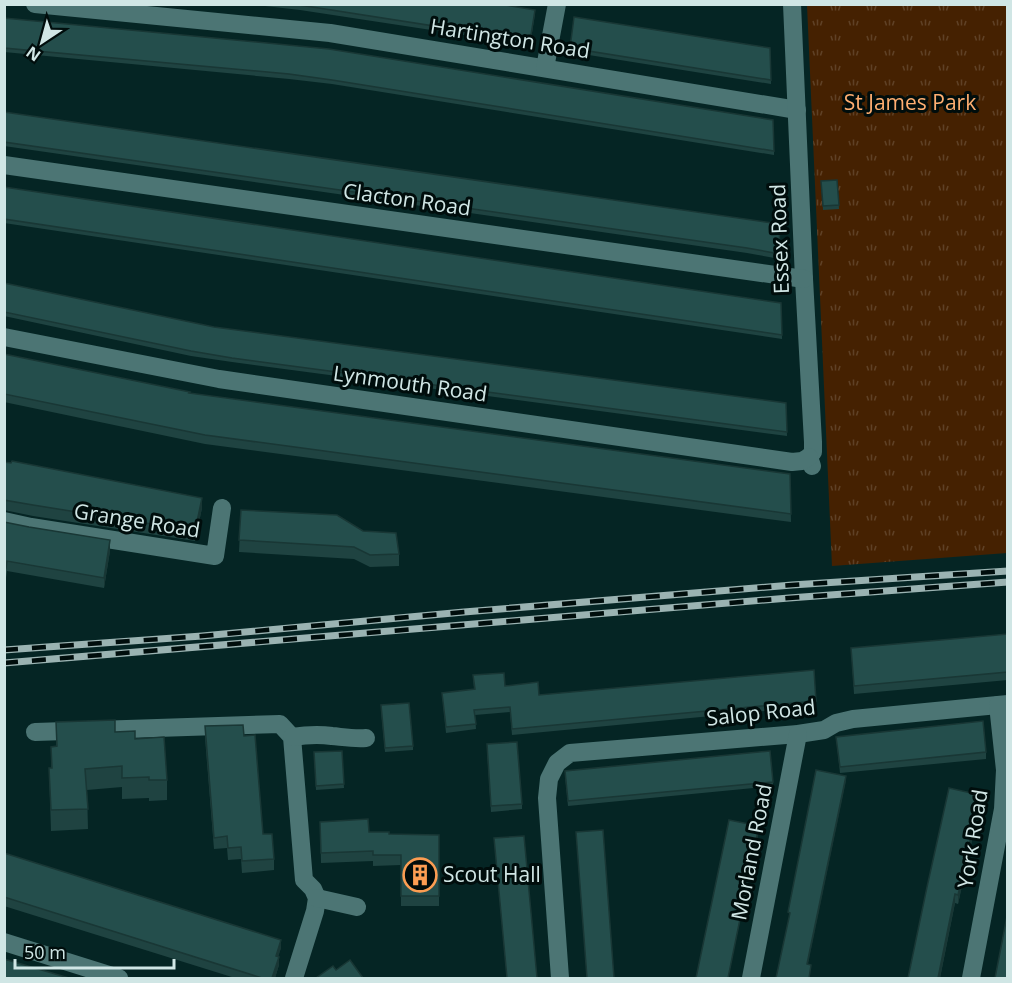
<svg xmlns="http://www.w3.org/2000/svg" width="1012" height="983" font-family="'Open Sans',sans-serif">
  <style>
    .park { fill: url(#park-tufts) }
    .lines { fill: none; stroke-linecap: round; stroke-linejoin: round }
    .minor { stroke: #4c7574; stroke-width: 18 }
    .rail-casing { stroke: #9bb3b2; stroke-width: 7 }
    .rail { stroke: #000d0c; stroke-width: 4.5; stroke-dasharray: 14; stroke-linecap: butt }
    .wall { fill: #1f4341 }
    .shaded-wall { fill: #193735 }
    .building { fill: #244e4c; stroke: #193735; stroke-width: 1.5 }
    .labels { text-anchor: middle; stroke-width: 6; stroke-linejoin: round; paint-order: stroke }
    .street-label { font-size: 21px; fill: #d0e6e5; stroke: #000d0c }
    .park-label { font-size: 21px; fill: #feae71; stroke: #000d0c }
    .poi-label { font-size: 21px; fill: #d0e6e5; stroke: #000d0c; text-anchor: start }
  </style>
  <defs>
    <pattern id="park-tufts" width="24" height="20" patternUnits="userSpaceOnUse" patternTransform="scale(1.5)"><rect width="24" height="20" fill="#452101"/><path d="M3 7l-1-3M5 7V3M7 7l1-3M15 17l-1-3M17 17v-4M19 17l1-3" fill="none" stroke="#5f4126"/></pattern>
  </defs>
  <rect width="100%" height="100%" fill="#052524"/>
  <polygon class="park" points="807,5 1007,5 1007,553 832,566"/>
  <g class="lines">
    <g class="minor">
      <polyline points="35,4 330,33 797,110"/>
      <polyline points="792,4 804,279 813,442 813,452 809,457 812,466"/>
      <polyline points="545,68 557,4"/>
      <polyline points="4,165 804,279"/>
      <polyline points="4,337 219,379 792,462 802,461 809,457"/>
      <polyline points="4,521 31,527 215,556 222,508"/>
      <polyline points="35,732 280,724 292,737 304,880 313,889 317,898 315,911 294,978"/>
      <path d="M292,737C305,735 318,734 332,736C343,737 354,739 366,738"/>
      <polyline points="317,898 357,907"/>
      <polyline points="4,942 119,978"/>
      <polyline points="560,978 547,798 549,779 557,763 570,753 798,734 824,730 836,723 853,719 1008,704"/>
      <polyline points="751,978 798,734"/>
      <polyline points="971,978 1003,809 1005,770 998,705"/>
    </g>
    <defs>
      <g id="rail">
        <polyline points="4,650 202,636 464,612 792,585 1008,571"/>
        <polyline points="4,663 789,598 1008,582"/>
      </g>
    </defs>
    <use href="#rail" class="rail-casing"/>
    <use href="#rail" class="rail"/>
  </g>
  <g class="wall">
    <polygon points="247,4 499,4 535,14 530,45 300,10"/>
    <polygon points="4,18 774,151 774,155 332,84 289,79 4,52"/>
    <polygon points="570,48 770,48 771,84 570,52"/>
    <polygon points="4,112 779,224 780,259 747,253 4,146"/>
    <polygon points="837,180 839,209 823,210 821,181"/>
    <polygon points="4,187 781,303 782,339 4,223"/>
    <polygon points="4,283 214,327 786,403 787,436 232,362 191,356 4,316"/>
    <polygon points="4,354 189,393 790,474 791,522 205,444 4,402"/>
    <polygon points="4,462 202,508 195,541 33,516 4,510"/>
    <polygon points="241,510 399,554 399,566 370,567 354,559 239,552"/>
    <polygon points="4,522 110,551 104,588 7,571 6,578 4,578"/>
    <polygon points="1008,634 1008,680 854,694 851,648"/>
    <polygon points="473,675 539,695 816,701 816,706 512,735 510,712 475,715 476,729 446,733 442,693 474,690"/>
    <polygon points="381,710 413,746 413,750 385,752"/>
    <polygon points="56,722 115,732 135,739 167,780 167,800 149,801 149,798 122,799 122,787 87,790 88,829 51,831 49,768 51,768 51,747 56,746"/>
    <polygon points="205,726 244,736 263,834 274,859 274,870 242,873 241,859 228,860 227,848 214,849 205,738"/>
    <polygon points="836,737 986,752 986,759 840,773"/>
    <polygon points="487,750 522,804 522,809 491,812"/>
    <polygon points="342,751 344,788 316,790 314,752"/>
    <polygon points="565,775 773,782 773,786 568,806"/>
    <polygon points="980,804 958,904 955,903 940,978 908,978"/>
    <polygon points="320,822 369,832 389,834 439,835 439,906 401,906 401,865 373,866 373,861 321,863"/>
    <polygon points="4,853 281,948 278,956 279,965 275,978 235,978 4,906"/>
  </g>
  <g class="shaded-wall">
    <polygon points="202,498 202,508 195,541 195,531"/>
    <polygon points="110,540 110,551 104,588 104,578"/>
    <polygon points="846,776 846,781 807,969 807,964"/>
    <polygon points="980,795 980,804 958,904 958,895"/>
    <polygon points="759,826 759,831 728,978"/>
    <polygon points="955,894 955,903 940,978 938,978"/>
    <polygon points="281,940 281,948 276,964 276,956"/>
    <polygon points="279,957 279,965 275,978 272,978"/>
  </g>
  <g class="building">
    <polygon points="293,4 499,4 535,10 530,41"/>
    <polygon points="574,17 770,48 771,80 570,48"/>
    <polygon points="4,18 329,49 773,120 774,151 332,80 289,74 4,48"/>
    <polygon points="4,112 779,224 780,254 747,248 4,142"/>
    <polygon points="837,180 839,205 823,206 821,181"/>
    <polygon points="4,187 781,303 782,335 4,219"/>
    <polygon points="4,283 214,327 786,403 787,432 232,358 191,351 4,312"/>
    <polygon points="4,354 190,392 189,393 790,474 791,514 205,435 4,394"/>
    <polygon points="12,461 202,498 195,531 33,505 4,500 4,462 11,463"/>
    <polygon points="241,510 337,515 363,531 396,533 399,554 370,555 354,547 239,540"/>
    <polygon points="4,522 29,527 110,540 104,578 7,561 6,568 4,568"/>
    <polygon points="1008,634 1008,672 854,686 851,648"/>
    <polygon points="814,670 816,701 512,729 510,707 474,710 476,724 446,727 442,693 475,689 473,675 504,673 505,686 538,682 539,695"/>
    <polygon points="409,703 413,746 385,748 381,705"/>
    <polygon points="115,720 115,732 135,731 135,739 164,737 167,780 149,780 149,777 122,778 122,766 85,769 88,809 51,810 49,768 52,768 51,747 57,746 56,722"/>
    <polygon points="983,721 986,752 840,767 836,737"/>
    <polygon points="243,725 244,736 255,735 263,834 272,834 274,859 242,861 241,847 228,848 227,836 214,838 205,726"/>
    <polygon points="517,742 522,804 491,806 487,744"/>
    <polygon points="342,751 344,784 316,786 314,752"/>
    <polygon points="770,751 773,782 568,801 565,771"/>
    <polygon points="816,770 846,776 807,964 811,965 809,978 776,978 790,913 788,912"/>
    <polygon points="949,788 980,795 958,895 955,894 938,978 908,978 927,887"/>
    <polygon points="368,819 369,832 389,832 389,834 439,835 439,896 401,896 401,855 373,855 373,851 321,853 320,822"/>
    <polygon points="729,820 759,826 728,978 696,978"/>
    <polygon points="603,830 614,978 587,978 576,832"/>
    <polygon points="524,836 537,978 507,978 494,838"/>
    <polygon points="4,853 281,940 276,956 279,957 272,978 262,978 4,897"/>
    <polygon points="1008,911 1008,978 995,978"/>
    <polygon points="4,959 69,978 4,978"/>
    <polygon points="350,960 363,978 316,978 333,966 336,970"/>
  </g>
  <defs>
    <symbol id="building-ring" viewBox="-11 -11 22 22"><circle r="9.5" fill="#000d0c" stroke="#fc9d52" stroke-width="1.5"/><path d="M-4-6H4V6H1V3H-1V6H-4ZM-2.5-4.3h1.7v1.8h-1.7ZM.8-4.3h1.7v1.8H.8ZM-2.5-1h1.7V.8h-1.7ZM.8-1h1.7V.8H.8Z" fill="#fc9d52"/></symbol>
  </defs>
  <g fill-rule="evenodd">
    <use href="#building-ring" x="401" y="856" width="38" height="38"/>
  </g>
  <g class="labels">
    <g class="street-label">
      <text transform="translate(510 39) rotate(9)" y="7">Hartington Road</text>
      <text transform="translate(407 200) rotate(8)" y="7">Clacton Road</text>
      <text transform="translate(780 239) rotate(-92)" y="7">Essex Road</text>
      <text transform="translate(410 384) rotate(8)" y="7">Lynmouth Road</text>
      <text transform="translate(137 521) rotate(9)" y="7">Grange Road</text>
      <text transform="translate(761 713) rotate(-6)" y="7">Salop Road</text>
      <text transform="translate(973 839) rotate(-81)" y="7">York Road</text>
      <text transform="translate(752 852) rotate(-79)" y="7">Morland Road</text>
    </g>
    <g class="park-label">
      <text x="910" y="110">St James Park</text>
    </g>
    <g class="poi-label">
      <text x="443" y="882">Scout Hall</text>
    </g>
  </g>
  <rect width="1012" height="983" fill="none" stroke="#d0e6e5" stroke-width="12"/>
  <g transform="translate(42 42) rotate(216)" stroke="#000d0c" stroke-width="4.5" paint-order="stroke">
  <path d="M0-4.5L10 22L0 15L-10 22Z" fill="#d0e6e5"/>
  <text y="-9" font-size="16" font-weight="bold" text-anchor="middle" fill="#d0e6e5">N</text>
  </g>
  <path d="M15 959v9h159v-9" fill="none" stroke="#d0e6e5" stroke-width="3"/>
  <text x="24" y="959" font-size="18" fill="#d0e6e5" stroke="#000d0c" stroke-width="4.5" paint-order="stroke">50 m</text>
</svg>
